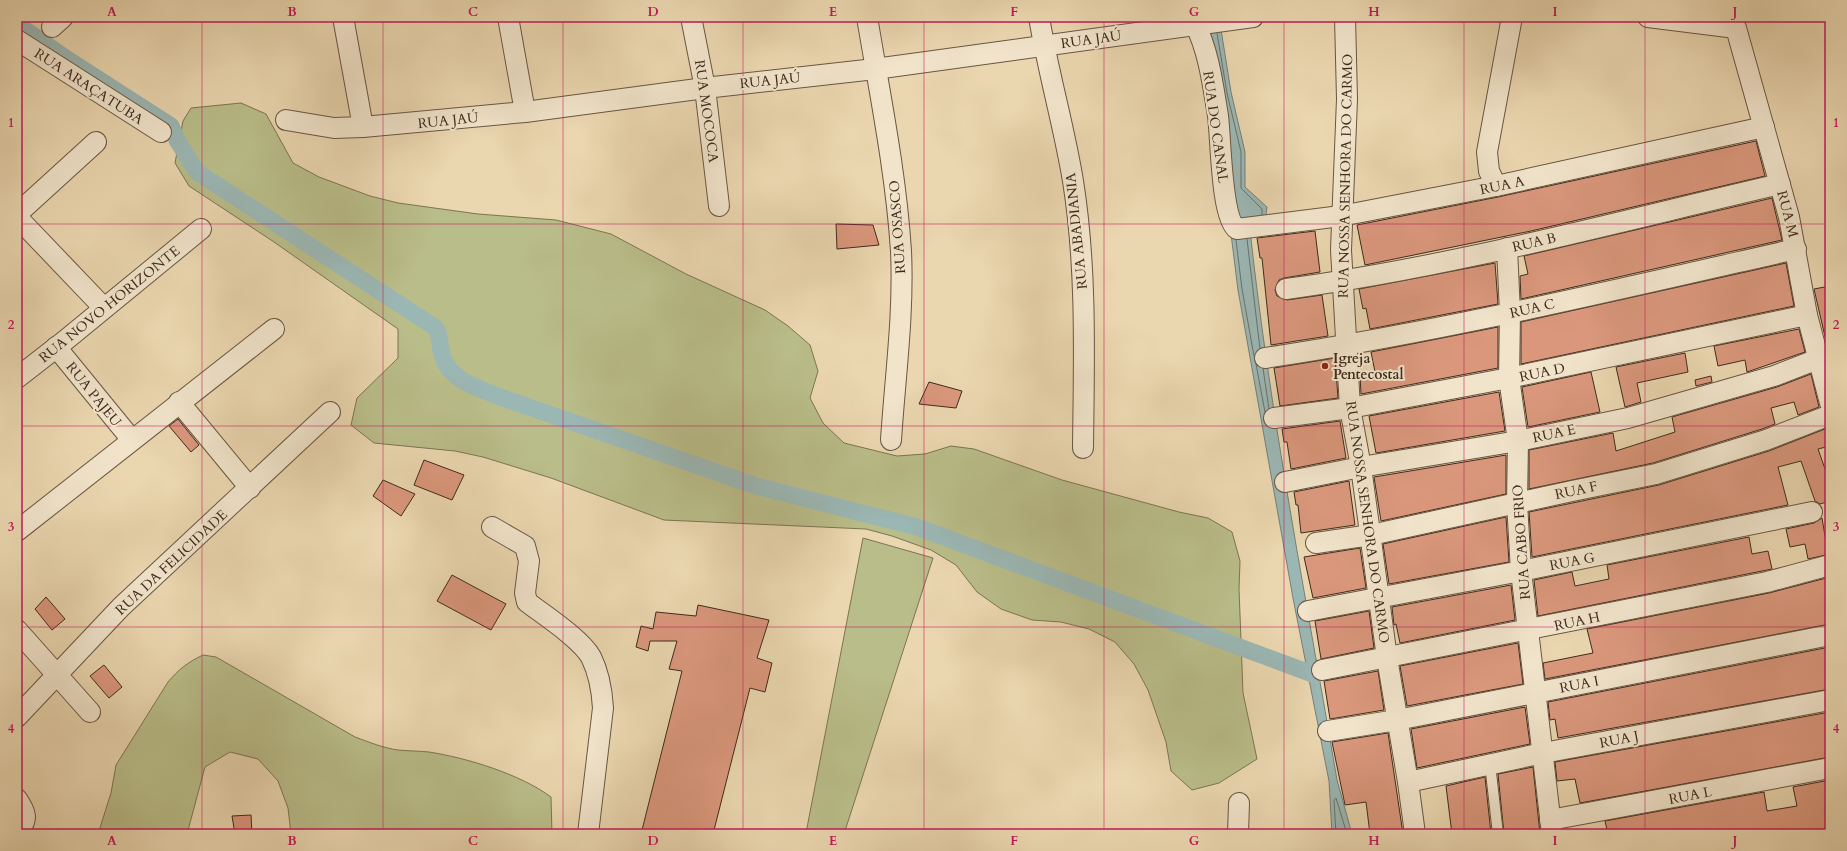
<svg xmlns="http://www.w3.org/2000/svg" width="1847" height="851" font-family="Cardo,serif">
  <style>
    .green { fill: #b9bd89; stroke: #7c7453 }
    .water { fill: #9bb7b4; stroke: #767f78 }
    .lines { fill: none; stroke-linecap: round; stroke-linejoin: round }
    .shore { stroke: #6c7168; stroke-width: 1 }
    .canal { stroke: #9bb7b4; stroke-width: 17 }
    .building { fill: #da977c; stroke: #3e2b1d }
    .lane-casing { stroke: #695642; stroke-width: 12 }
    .street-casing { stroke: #695642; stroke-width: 22 }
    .lane { stroke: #f1e4cb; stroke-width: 10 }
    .street { stroke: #f1e4cb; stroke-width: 20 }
    .grid { fill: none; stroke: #c2185b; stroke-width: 1; stroke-opacity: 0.55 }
    .poi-dot { fill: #8f2418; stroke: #f1e4cb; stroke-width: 1.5 }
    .labels { text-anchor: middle; stroke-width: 4; stroke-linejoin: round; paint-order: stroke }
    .street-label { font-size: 14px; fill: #3e2b1d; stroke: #f1e4cb }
    .poi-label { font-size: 14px; font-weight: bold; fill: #3e2b1d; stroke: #f1e4cb; text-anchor: start }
    .neatline { fill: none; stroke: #c2185b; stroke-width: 1.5 }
    .grid-label { font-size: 13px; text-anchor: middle; font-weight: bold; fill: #c2185b }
  </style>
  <rect width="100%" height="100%" fill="#ead6af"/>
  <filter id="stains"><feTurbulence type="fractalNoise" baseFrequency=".005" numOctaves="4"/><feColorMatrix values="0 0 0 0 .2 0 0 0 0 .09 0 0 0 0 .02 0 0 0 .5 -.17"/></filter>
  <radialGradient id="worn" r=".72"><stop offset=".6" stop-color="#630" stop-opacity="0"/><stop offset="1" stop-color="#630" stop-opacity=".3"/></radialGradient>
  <g class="green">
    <polygon points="241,103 266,114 293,163 319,177 370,196 398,203 478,214 556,220 611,234 686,274 765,310 788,326 810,345 818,371 810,398 823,423 844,443 897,456 925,454 951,446 974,449 1062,480 1179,512 1208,518 1232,532 1240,561 1239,589 1243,693 1257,759 1219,783 1192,790 1171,771 1166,742 1148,690 1134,664 1115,642 1089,629 1061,622 1032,620 1001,609 977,592 956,565 931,550 892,536 866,529 664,520 551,478 483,457 455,451 374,443 351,425 357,398 398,358 398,329 274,242 189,186 175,163 183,121 191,108"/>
    <polygon points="863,538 933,558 844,834 810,834 806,833"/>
    <path d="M203,655L216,657L355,737C369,742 383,748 398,750C409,751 419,751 429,752C467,758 520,774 551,797L552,834H291L288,808L278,781L258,759L230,752L205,767L187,834H98L111,793L116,765L168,682C178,670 188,662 203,655Z"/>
  </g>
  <path class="water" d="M1204,17H1219L1231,92L1245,152V187L1267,207L1265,222L1250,230C1270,415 1306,597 1337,780L1352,834H1332L1329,781L1293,598L1238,290Z"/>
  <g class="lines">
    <g class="shore">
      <polyline points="1217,33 1227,93 1241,152 1241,188 1262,209 1262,215"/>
      <polyline points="1247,239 1260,349"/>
      <polyline points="1236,240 1242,289 1254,356"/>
      <polyline points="1256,364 1265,412"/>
      <polyline points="1263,368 1269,409"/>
      <polyline points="1336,834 1334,800 1336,798 1347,834"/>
    </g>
    <path class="canal" d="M17,24L67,59L171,126L178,142L197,172L436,328C441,338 439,341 441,351C447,381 479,388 503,398L756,486L917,527L1315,675"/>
  </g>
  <g class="building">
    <polygon points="1756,141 1765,176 1531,231 1365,265 1357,225 1498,197"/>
    <polygon points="1772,198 1782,240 1521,299 1520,276 1528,274 1524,256"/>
    <polygon points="836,224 873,225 879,245 837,249"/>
    <polygon points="1315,231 1320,272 1284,278 1279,280 1275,290 1277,296 1287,300 1322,295 1328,336 1271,345 1262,258 1260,258 1257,238"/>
    <polygon points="1495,263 1498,304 1370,329 1366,308 1363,309 1359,289"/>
    <polygon points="1786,263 1794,306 1521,364 1521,322"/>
    <polygon points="1830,286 1830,358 1814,289"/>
    <polygon points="1498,327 1498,368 1361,394 1360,375 1375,372 1371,352"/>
    <polygon points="1799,329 1805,352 1747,372 1745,360 1718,366 1714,346"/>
    <polygon points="1685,353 1688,372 1637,383 1641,402 1625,407 1616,367"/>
    <polygon points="1335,358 1338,398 1280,406 1274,368"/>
    <polygon points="1591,372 1600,412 1528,427 1522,387"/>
    <polygon points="1811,374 1819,407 1798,415 1794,402 1771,408 1775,424 1762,429 1653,463 1529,489 1529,450 1613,433 1616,451 1675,432 1672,417 1777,387"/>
    <polygon points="1711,376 1712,382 1696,386 1695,380"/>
    <polygon points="929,382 962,391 956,408 919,404"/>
    <polygon points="1499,392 1505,431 1376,453 1369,416"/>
    <polygon points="178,419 199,445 191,452 169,426"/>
    <polygon points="1340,421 1346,458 1291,469 1287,442 1284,442 1282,429"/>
    <polygon points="1830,427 1830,446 1818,449 1830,483 1830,501 1820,504 1815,501 1801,461 1778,467 1788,505 1532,557 1529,512 1659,485 1769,451"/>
    <polygon points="1506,455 1506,494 1381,521 1374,477"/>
    <polygon points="424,460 464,475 452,500 414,485"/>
    <polygon points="383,480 415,494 401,516 373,496"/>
    <polygon points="1349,481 1355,525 1301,533 1298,505 1296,505 1294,492"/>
    <polygon points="1506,517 1509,562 1389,584 1383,544"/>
    <polygon points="1822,518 1826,542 1830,541 1830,554 1808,559 1805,544 1790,547 1786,529 1814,523"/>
    <polygon points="1749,537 1752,554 1768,551 1772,569 1538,616 1534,580 1572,572 1575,586 1609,579 1607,565"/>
    <polygon points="1360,548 1366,588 1313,598 1304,557"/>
    <polygon points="452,575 506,604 491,630 437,601"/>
    <polygon points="1830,577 1830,624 1545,679 1543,663 1593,653 1587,629 1769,593"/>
    <polygon points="1511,585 1515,620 1400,643 1396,624 1394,625 1392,607"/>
    <polygon points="46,597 65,619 52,630 35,609"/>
    <polygon points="698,605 769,620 757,658 772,663 765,692 750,688 713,834 641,834 682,671 669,669 677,641 650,641 648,651 636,647 641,626 653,629 656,612 696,616"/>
    <polygon points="1369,611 1374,648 1321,659 1315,621"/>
    <polygon points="1518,643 1523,684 1407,706 1400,666"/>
    <polygon points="1830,647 1830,689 1558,738 1555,719 1550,720 1548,702"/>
    <polygon points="104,665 122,687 109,698 90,676"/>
    <polygon points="1378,671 1384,710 1330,719 1324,681"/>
    <polygon points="1525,707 1530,744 1417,768 1411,729"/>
    <polygon points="1830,712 1830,757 1580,803 1575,779 1557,781 1555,762"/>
    <polygon points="1388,733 1403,834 1370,834 1366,802 1345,805 1332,742"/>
    <polygon points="1533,767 1540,834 1504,834 1498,774"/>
    <polygon points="1485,777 1491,834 1452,834 1446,786"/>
    <polygon points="1830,780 1830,834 1608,834 1605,821 1764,792 1767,811 1797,806 1793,787"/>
    <polygon points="251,815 252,834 235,834 232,816"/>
  </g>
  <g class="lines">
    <defs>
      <polyline id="lane" points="1490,764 1498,834"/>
      <g id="street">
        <polyline points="343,17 363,127"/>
        <polyline points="508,17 525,112"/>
        <polyline points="691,17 705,88 719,206"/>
        <path d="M867,17C880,95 896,173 901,251C904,314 895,378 891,440"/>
        <path d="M1039,17C1048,72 1064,126 1073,181C1087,269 1084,359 1083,448"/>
        <polyline points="1345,17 1347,99 1341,250 1350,408 1361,467 1387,658 1408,782 1415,834"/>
        <polyline points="1648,17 1736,28 1789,217 1807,315 1830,403"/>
        <path d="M1195,24C1209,52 1213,86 1218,116C1221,138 1221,218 1237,229L1341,216L1496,186L1764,127"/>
        <polyline points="52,27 63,17"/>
        <polyline points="17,40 161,132"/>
        <polyline points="286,120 334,128 363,127 525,112 705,88 875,69 1253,17"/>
        <polyline points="1496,186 1489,171 1487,152 1512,17"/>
        <polyline points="17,214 96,142"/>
        <polyline points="17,217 104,308"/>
        <polyline points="1507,248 1510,313 1509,378 1518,441 1517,503 1521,571 1552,834"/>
        <path d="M1286,289C1452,267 1616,222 1780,184"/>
        <polyline points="56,347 132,440"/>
        <path d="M1265,358C1444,331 1620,289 1796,249"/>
        <polyline points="17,378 62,343 201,229"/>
        <polyline points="179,402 250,488"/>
        <polyline points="1274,418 1350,408 1509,378 1807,315"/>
        <polyline points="1285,482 1361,467 1518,441 1628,418 1774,376 1818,359"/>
        <path d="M492,527L525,546L529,561L525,593L527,602C544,615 581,639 591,657C599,673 602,691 603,708L588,834"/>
        <polyline points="17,531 274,329"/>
        <polyline points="1316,543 1371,535 1572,491 1656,474 1766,440 1830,415"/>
        <polyline points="1308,611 1521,571 1812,512"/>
        <polyline points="17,630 90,712"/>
        <polyline points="1322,670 1767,582 1830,565"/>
        <polyline points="17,717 121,607 330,412"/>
        <polyline points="1328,731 1397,720 1830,635"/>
        <polyline points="1408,782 1543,753 1830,700"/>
        <path d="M17,799C27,815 28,818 18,834"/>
        <polyline points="1550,820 1830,768"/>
        <polyline points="1238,834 1239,803"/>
      </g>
    </defs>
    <use href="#lane" class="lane-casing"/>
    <use href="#street" class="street-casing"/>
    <use href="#lane" class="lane"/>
    <use href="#street" class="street"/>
  </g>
  <path class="grid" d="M202,17V834M383,17V834M563,17V834M743,17V834M924,17V834M1104,17V834M1284,17V834M1464,17V834M1645,17V834M17,224H1830M17,426H1830M17,627H1830"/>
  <circle class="poi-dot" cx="1325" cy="366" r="4"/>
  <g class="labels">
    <g class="street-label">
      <text transform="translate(1091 39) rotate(-8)" y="5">RUA JAÚ</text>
      <text transform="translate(770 80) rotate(-6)" y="5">RUA JAÚ</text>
      <text transform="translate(89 86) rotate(33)" y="5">RUA ARAÇATUBA</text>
      <text transform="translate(707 111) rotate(82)" y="5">RUA MOCOCA</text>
      <text transform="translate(448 120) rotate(-6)" y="5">RUA JAÚ</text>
      <text transform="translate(1216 127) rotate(82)" y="5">RUA DO CANAL</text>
      <text transform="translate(1345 176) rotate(-89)" y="5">RUA NOSSA SENHORA DO CARMO</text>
      <text transform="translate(1502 185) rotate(-12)" y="5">RUA A</text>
      <text transform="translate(1788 214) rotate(75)" y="5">RUA M</text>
      <text transform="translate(897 227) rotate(-94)" y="5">RUA OSASCO</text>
      <text transform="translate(1076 231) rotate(-96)" y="5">RUA ABADIANIA</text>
      <text transform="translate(1534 242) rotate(-13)" y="5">RUA B</text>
      <text transform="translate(109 304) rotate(-39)" y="5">RUA NOVO HORIZONTE</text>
      <text transform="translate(1532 308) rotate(-13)" y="5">RUA C</text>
      <text transform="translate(1542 372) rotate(-12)" y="5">RUA D</text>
      <text transform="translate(94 394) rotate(51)" y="5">RUA PAJEU</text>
      <text transform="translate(1554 433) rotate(-12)" y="5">RUA E</text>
      <text transform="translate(1576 490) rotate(-12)" y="5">RUA F</text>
      <text transform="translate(1368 522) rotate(82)" y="5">RUA NOSSA SENHORA DO CARMO</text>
      <text transform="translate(1521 542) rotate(-94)" y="5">RUA CABO FRIO</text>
      <text transform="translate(1572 561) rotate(-11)" y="5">RUA G</text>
      <text transform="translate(171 562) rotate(-43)" y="5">RUA DA FELICIDADE</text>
      <text transform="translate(1577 621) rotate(-12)" y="5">RUA H</text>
      <text transform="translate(1579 684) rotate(-11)" y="5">RUA I</text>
      <text transform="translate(1619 739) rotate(-11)" y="5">RUA J</text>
      <text transform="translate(1690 795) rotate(-11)" y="5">RUA L</text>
    </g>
    <g class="poi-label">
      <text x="1333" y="363">Igreja<tspan x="1333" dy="16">Pentecostal</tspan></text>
    </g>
  </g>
  <rect width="1847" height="851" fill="none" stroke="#ead6af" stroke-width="44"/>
  <rect x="22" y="22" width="1803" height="807" class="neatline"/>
  <g class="grid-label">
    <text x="112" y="16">A</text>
    <text x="292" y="16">B</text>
    <text x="473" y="16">C</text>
    <text x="653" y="16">D</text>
    <text x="833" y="16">E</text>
    <text x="1014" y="16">F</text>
    <text x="1194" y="16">G</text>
    <text x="1374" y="16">H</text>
    <text x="1555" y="16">I</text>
    <text x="1735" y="16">J</text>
    <text x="11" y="127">1</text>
    <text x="1836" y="127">1</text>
    <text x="11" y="329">2</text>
    <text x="1836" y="329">2</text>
    <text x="11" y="531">3</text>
    <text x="1836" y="531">3</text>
    <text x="11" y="733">4</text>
    <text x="1836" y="733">4</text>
    <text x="112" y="845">A</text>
    <text x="292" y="845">B</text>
    <text x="473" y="845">C</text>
    <text x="653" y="845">D</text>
    <text x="833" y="845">E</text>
    <text x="1014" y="845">F</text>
    <text x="1194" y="845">G</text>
    <text x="1374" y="845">H</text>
    <text x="1555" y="845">I</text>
    <text x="1735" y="845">J</text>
  </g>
  <rect width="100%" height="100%" filter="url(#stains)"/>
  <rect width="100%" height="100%" fill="url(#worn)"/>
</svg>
